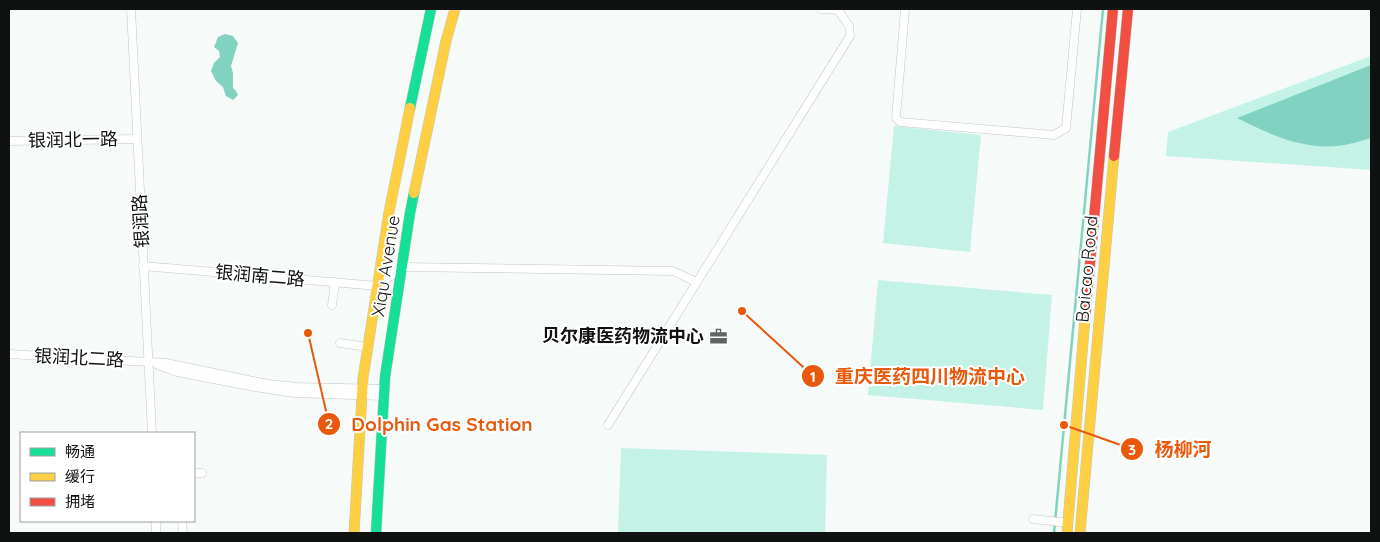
<svg xmlns="http://www.w3.org/2000/svg" width="1380" height="542" font-family="Quicksand,'Noto Sans SC',sans-serif">
  <style>
    .green { fill: #c5f2e7 }
    .water { fill: #82d2c2 }
    .lines { fill: none; stroke-linecap: round; stroke-linejoin: round }
    .stream { stroke: #82d2c2; stroke-width: 2.5 }
    .street-casing { stroke: #c3c7c5; stroke-width: 9 }
    .fast-casing { stroke: #c3c7c5; stroke-width: 11 }
    .slow-casing { stroke: #c3c7c5; stroke-width: 11 }
    .jam-casing { stroke: #c3c7c5; stroke-width: 11 }
    .street { stroke: #fefefe; stroke-width: 8 }
    .fast { stroke: #16e098; stroke-width: 10 }
    .slow { stroke: #ffcf43; stroke-width: 10 }
    .jam { stroke: #f24e42; stroke-width: 10 }
    .labels { text-anchor: middle; stroke-width: 4; stroke-linejoin: round; paint-order: stroke }
    .street-label { font-size: 18px; fill: #0f1211; stroke: #fff }
    .poi-label { font-size: 18px; font-weight: bold; fill: #0f1211; stroke: #fff; text-anchor: end }
    .leader { fill: none; stroke: #e8590c; stroke-width: 2 }
    .callout-dot { fill: #e8590c; stroke: #fff; stroke-width: 2 }
    .mark-label { font-size: 15px; text-anchor: middle; font-weight: bold; fill: #fff }
    .callout-label { font-size: 19px; text-anchor: middle; font-weight: bold; fill: #e8590c; stroke: #fff; stroke-width: 4; stroke-linejoin: round; paint-order: stroke }
  </style>
  <rect width="100%" height="100%" fill="#f6fbf9"/>
  <g class="green">
    <polygon points="1371,56 1371,170 1166,156 1168,132"/>
    <polygon points="894,126 981,135 970,252 883,243"/>
    <polygon points="878,280 1052,295 1043,410 868,395"/>
    <polygon points="621,448 827,455 825,533 618,533"/>
  </g>
  <g class="water">
    <polygon points="225,34 233,36 238,43 231,66 233,73 233,88 236,91 238,95 233,100 226,96 223,87 216,81 211,71 214,63 220,57 219,51 214,47 218,37"/>
    <path d="M1371,65V138C1360,141 1349,145 1337,146C1300,149 1269,134 1237,118Z"/>
  </g>
  <g class="lines">
    <polyline class="stream" points="1054,533 1103,9"/>
    <defs>
      <g id="street">
        <polyline points="131,9 152,433"/>
        <polyline points="905,9 896,118 900,122 1054,135 1066,128 1077,9"/>
        <polyline points="9,141 137,139"/>
        <polyline points="143,266 378,286 402,267 673,271 694,281 696,284"/>
        <polyline points="332,305 335,282"/>
        <polyline points="340,343 368,347"/>
        <polyline points="9,354 166,363 268,384 297,387 384,389"/>
        <polyline points="158,365 177,372 255,387 294,393 384,396"/>
        <polyline points="608,425 850,36 849,26 838,10 821,9"/>
        <polyline points="194,473 202,473"/>
        <polyline points="1033,519 1068,523"/>
        <polyline points="156,521 156,533"/>
        <polyline points="182,521 183,533"/>
      </g>
      <g id="fast">
        <polyline points="410,108 431,9"/>
        <polyline points="376,533 385,377 410,213 414,193"/>
      </g>
      <g id="slow">
        <polyline points="414,193 446,41 455,9"/>
        <polyline points="354,533 363,378 389,212 410,108"/>
        <polyline points="1067,533 1085,318"/>
        <polyline points="1080,533 1114,156"/>
      </g>
      <g id="jam">
        <polyline points="1114,156 1128,9"/>
        <polyline points="1085,318 1113,9"/>
      </g>
    </defs>
    <use href="#street" class="street-casing"/>
    <use href="#fast" class="fast-casing"/>
    <use href="#slow" class="slow-casing"/>
    <use href="#jam" class="jam-casing"/>
    <use href="#street" class="street"/>
    <use href="#fast" class="fast"/>
    <use href="#slow" class="slow"/>
    <use href="#jam" class="jam"/>
  </g>
  <defs>
    <symbol id="office-bare" viewBox="-9 -9 18 18"><path d="M-6-3h4V-5.5h4V-3h4V5H-6ZM-1-4.5V-3h2v-1.5ZM-6 0V1H6V0Z" fill="#606462" stroke="#fff" stroke-width="2.5" paint-order="stroke"/></symbol>
  </defs>
  <g fill-rule="evenodd">
    <use href="#office-bare" x="706" y="324" width="25" height="25"/>
  </g>
  <g class="labels">
    <g class="street-label">
      <text transform="translate(73 140) rotate(-1)" y="6">银润北一路</text>
      <text transform="translate(141 221) rotate(-93)" y="6">银润路</text>
      <text transform="translate(386 266) rotate(-81)" y="6">Xiqu Avenue</text>
      <text transform="translate(1087 269) rotate(-85)" y="6">Baicao Road</text>
      <text transform="translate(260 276) rotate(5)" y="6">银润南二路</text>
      <text transform="translate(79 358) rotate(3)" y="6">银润北二路</text>
    </g>
    <g class="poi-label">
      <text x="704" y="342">贝尔康医药物流中心</text>
    </g>
  </g>
  <path class="leader" d="M742 311L813 376M308 333L329 424M1064 425L1132 449"/>
  <g class="callout-dot">
    <circle cx="742" cy="311" r="5"/>
    <circle cx="308" cy="333" r="5"/>
    <circle cx="1064" cy="425" r="5"/>
    <circle cx="813" cy="376" r="12"/>
    <circle cx="329" cy="424" r="12"/>
    <circle cx="1132" cy="449" r="12"/>
  </g>
  <g class="mark-label">
    <text x="813" y="382">1</text>
    <text x="329" y="429">2</text>
    <text x="1132" y="455">3</text>
  </g>
  <g class="callout-label">
    <text x="930" y="383">重庆医药四川物流中心</text>
    <text x="442" y="431">Dolphin Gas Station</text>
    <text x="1183" y="456">杨柳河</text>
  </g>
  <rect width="1380" height="542" fill="none" stroke="#0f1211" stroke-width="20"/>
  <rect x="20" y="432" width="175" height="90" fill="#ffffff" stroke="#9fa0a0"/>
  <rect x="30" y="448" width="25" height="8" fill="#16e098" stroke="#9fa0a0"/>
  <text x="65" y="457" font-size="15" fill="#0f1211">畅通</text>
  <rect x="30" y="473" width="25" height="8" fill="#ffcf43" stroke="#9fa0a0"/>
  <text x="65" y="482" font-size="15" fill="#0f1211">缓行</text>
  <rect x="30" y="498" width="25" height="8" fill="#f24e42" stroke="#9fa0a0"/>
  <text x="65" y="507" font-size="15" fill="#0f1211">拥堵</text>
</svg>
